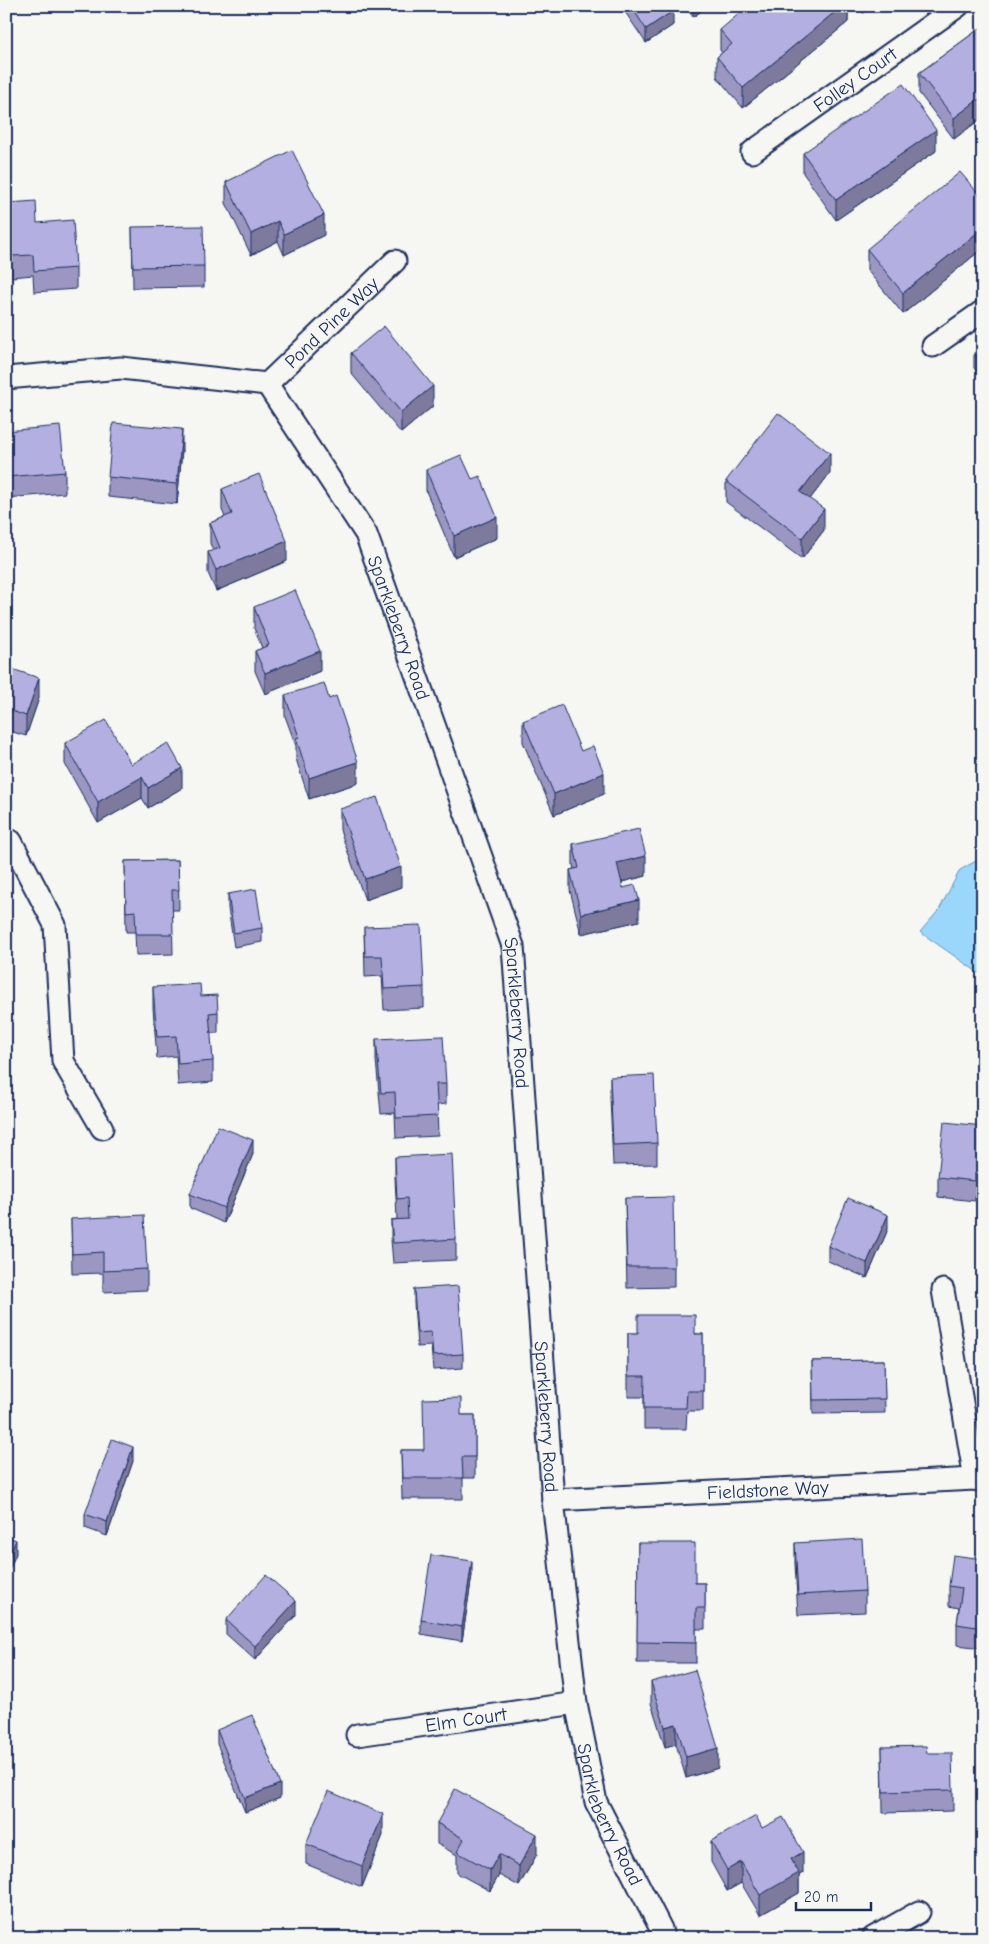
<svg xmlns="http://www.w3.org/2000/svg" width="989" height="1944" font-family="'Comic Neue',sans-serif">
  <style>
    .water { fill: #9ad7fb; stroke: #6794bc }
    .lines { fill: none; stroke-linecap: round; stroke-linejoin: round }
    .street-casing { stroke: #1b2f5e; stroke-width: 25 }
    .street { stroke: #f6f6f2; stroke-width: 21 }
    .wall { fill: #9b96c2; stroke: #1b2f5e }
    .shaded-wall { fill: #7e7a9e; stroke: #1b2f5e }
    .building { fill: #b4afe1; stroke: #1b2f5e }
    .labels { text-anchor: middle; stroke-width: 4.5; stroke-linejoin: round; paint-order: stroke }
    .street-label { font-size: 19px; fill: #1b2f5e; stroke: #f6f6f2 }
  </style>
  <rect width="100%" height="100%" fill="#f6f6f2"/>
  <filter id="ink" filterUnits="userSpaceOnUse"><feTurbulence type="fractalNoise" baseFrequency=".02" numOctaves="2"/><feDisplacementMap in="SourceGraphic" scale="10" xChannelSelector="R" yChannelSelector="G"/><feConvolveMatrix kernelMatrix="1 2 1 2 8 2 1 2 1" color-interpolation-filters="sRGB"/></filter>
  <g filter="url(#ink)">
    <polygon class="water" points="983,857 983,976 920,932 939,910 960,870"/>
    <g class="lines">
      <defs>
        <g id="street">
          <path id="s1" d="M752,152L958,6"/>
          <polyline points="933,346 983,311"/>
          <polyline points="6,378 121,368 267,384"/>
          <path id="s2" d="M267,384L366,534L513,946L553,1500L576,1703L596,1802L661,1929L663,1938"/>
          <path id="s3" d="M267,384L395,261"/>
          <polyline points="6,839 11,841 55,925 63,1061 102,1128"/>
          <polyline points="943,1290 975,1479"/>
          <path id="s4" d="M553,1500L975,1479L983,1481"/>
          <path id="s5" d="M357,1735L576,1703"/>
          <polyline points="873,1938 919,1912"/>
        </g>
      </defs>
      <use href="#street" class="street-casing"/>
      <use href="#street" class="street"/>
    </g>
    <g class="wall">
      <polygon points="621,6 670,6 673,25 646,43"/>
      <polygon points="685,6 708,6 693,17"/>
      <polygon points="848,6 848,22 743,108 717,77 717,57 722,53 720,50 720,30"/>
      <polygon points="859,6 874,6 863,13"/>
      <polygon points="983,26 983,117 954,139 919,93 919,73"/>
      <polygon points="936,151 836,220 803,173 803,153"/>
      <polygon points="983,165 983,187 982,187 982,166"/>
      <polygon points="226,182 324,235 284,255 278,241 251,255 226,203"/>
      <polygon points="983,199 983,248 903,314 867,270 867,249"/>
      <polygon points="8,203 37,223 76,268 76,289 34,292 33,275 12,277 8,223"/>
      <polygon points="132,227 204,266 204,287 133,288"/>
      <polygon points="983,347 983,379 974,368 974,353"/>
      <polygon points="351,353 433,406 401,433 351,373"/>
      <polygon points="6,431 65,472 65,493 6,498"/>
      <polygon points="182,450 177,504 108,497 108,477"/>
      <polygon points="426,470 497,538 454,557 426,491"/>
      <polygon points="830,473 810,499 824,530 802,559 726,502 726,481"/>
      <polygon points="222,489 287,561 216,591 208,573 208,552 213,551 210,543 210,523 225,517 222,510"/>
      <polygon points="254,607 320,671 265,694 255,671 255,651 262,648 254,628"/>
      <polygon points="6,667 39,698 26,736 6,730"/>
      <polygon points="285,695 358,783 309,799 296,759 296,746 285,716"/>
      <polygon points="523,721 581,751 604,794 554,815 523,742"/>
      <polygon points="65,743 131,764 182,788 148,808 142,798 98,823 65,764"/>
      <polygon points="340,809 401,887 365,900 340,830"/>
      <polygon points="573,844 646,876 622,882 623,888 639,921 581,934 570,890 570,870 574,869 573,865"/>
      <polygon points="178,860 179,910 172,910 173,954 136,955 135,932 126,932 125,861"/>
      <polygon points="228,894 262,928 262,942 234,947 228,908"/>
      <polygon points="364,927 424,987 424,1008 384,1010 382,976 365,977"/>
      <polygon points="153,987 201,996 218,1012 218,1033 210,1033 213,1061 213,1082 178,1085 176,1056 157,1058 153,1008"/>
      <polygon points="376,1039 446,1084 446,1104 437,1105 438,1136 396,1138 395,1113 381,1114 376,1060"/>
      <polygon points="610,1077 657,1143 657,1164 613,1165 610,1097"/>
      <polygon points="983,1126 983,1195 975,1194 975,1201 938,1197 938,1177"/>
      <polygon points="253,1154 224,1223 190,1208 190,1194"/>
      <polygon points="395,1157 456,1239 456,1260 393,1263 391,1240 391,1220 397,1219 395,1178"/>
      <polygon points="625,1198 674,1267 674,1287 627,1288"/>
      <polygon points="71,1219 147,1269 147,1290 103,1292 103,1273 72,1274"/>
      <polygon points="888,1229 867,1278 828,1261 828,1246"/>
      <polygon points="414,1289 463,1354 463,1368 433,1370 431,1346 417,1347 414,1303"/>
      <polygon points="628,1333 703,1334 703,1411 687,1411 686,1429 644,1429 644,1397 628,1397"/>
      <polygon points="884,1360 885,1413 813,1414 812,1361"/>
      <polygon points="461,1415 475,1415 475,1478 463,1478 463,1499 402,1499 401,1450 423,1450"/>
      <polygon points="133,1461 107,1536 85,1528 85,1514"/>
      <polygon points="638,1543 695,1583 705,1583 705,1629 696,1629 696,1663 637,1663"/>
      <polygon points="795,1543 865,1591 865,1612 798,1615 795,1564"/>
      <polygon points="983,1559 983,1648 957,1645 957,1624 959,1608 949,1606 949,1586"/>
      <polygon points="472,1575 462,1641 421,1634 421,1620"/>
      <polygon points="296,1615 255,1660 226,1634 226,1620"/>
      <polygon points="651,1682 718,1768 686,1778 676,1744 665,1747 651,1703"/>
      <polygon points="217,1730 280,1798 245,1812 217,1744"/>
      <polygon points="882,1747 927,1753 953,1790 953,1811 883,1813"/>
      <polygon points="437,1823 537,1854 519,1886 499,1875 490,1891 457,1873 457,1855 437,1844"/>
      <polygon points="762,1828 803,1873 799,1875 799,1893 760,1915 741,1883 727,1891 711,1862 711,1841"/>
      <polygon points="383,1835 362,1887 306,1864 306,1844"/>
    </g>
    <g class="shaded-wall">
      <polygon points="693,6 708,6 693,17"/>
      <polygon points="842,6 848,6 848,22 743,108 743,88"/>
      <polygon points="863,6 874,6 863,13"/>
      <polygon points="673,11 673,25 646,43 646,29"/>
      <polygon points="983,96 983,117 954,139 954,118"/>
      <polygon points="936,130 936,151 836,220 836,200"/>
      <polygon points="324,215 324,235 284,255 284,234"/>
      <polygon points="278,221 278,241 251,255 251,234"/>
      <polygon points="983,228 983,248 903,314 903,293"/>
      <polygon points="433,386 433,406 401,433 401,412"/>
      <polygon points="182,429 182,450 177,504 177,484"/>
      <polygon points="830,453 830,473 800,512 800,492"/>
      <polygon points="824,509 824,530 802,559 802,538"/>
      <polygon points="497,517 497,538 454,557 454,536"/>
      <polygon points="287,541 287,561 216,591 216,570"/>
      <polygon points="320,651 320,671 265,694 265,673"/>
      <polygon points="39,678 39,698 26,736 26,716"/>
      <polygon points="358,762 358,783 309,799 309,778"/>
      <polygon points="182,768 182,788 148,808 148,788"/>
      <polygon points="604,773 604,794 554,815 554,794"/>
      <polygon points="142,777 142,798 98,823 98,802"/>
      <polygon points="646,856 646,876 617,883 617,863"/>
      <polygon points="401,867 401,887 365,900 365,879"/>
      <polygon points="639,900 639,921 581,934 581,914"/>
      <polygon points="253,1140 253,1154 224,1223 224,1208"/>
      <polygon points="6,1159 8,1159 8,1179 6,1180"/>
      <polygon points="888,1215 888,1229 867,1278 867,1263"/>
      <polygon points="133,1447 133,1461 107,1536 107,1522"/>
      <polygon points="16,1540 16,1554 6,1577 6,1563"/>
      <polygon points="472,1561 472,1575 462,1641 462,1627"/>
      <polygon points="296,1601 296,1615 255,1660 255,1646"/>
      <polygon points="676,1724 676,1744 665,1747 665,1727"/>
      <polygon points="718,1748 718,1768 686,1778 686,1757"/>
      <polygon points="280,1784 280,1798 245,1812 245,1798"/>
      <polygon points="383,1814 383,1835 362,1887 362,1866"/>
      <polygon points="537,1834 537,1854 519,1886 519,1866"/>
      <polygon points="803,1852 803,1873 799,1875 799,1893 760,1915 760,1895 791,1859"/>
      <polygon points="499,1854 499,1875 490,1891 490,1870"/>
      <polygon points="741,1862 741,1883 727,1891 727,1870"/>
      <polygon points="8,1906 8,1926 6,1932 6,1911"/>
    </g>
    <g class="building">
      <polygon points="631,6 670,6 673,11 646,29"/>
      <polygon points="748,6 842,6 743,88 717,57 732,44 720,30"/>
      <polygon points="983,26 983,96 954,118 919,73"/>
      <polygon points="903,84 936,130 836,200 803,153"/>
      <polygon points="292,150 324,215 284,234 278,221 251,234 226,182"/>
      <polygon points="960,172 983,199 983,228 903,293 867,249"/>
      <polygon points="36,201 37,223 73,220 76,268 34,271 33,255 12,256 8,203"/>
      <polygon points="203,226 204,266 133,267 132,227"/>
      <polygon points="384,326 433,386 401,412 351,353"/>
      <polygon points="983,347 983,365 974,353"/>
      <polygon points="778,413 830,453 800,492 824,509 802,538 726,481"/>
      <polygon points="113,423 182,429 177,484 108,477"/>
      <polygon points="60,426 65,472 6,477 6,431"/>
      <polygon points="461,455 472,479 480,476 497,517 454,536 426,470"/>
      <polygon points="259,474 287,541 216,570 208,552 220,548 210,523 232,514 222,489"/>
      <polygon points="295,590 320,651 265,673 255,651 269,645 254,607"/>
      <polygon points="6,667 39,678 26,716 6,709"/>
      <polygon points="324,683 329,699 336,696 358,762 309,778 296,738 299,737 285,695"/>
      <polygon points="562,705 581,751 593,746 604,773 554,794 523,721"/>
      <polygon points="106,720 131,764 168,743 182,768 148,788 142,777 98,802 65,743"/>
      <polygon points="377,797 401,867 365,879 340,809"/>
      <polygon points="639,829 646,856 617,863 623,888 635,885 639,900 581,914 570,870 579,868 573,844"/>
      <polygon points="178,860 179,890 172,890 173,934 136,934 135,911 126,912 125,861"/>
      <polygon points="256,889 262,928 234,933 228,894"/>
      <polygon points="421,925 424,987 384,989 382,956 365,956 364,927"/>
      <polygon points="200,984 201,996 217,995 218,1012 209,1013 213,1061 178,1064 176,1036 157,1037 153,987"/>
      <polygon points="443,1036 446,1084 436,1084 438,1116 396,1118 395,1092 381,1093 376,1039"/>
      <polygon points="654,1075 657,1143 613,1145 610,1077"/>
      <polygon points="944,1122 983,1126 983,1174 975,1173 975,1181 938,1177"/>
      <polygon points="218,1126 253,1140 224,1208 190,1194"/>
      <polygon points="452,1154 456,1239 393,1243 391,1220 408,1219 407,1198 397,1199 395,1157"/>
      <polygon points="673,1197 674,1267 627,1267 625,1198"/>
      <polygon points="848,1198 888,1215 867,1263 828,1246"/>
      <polygon points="144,1215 147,1269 103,1271 103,1252 72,1254 71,1219"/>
      <polygon points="458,1286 463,1354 433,1356 431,1332 417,1333 414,1289"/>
      <polygon points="638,1315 695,1315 695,1334 703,1334 703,1391 687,1391 686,1408 644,1408 645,1376 628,1376 628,1333 638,1333"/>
      <polygon points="884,1360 885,1399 813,1400 812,1361"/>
      <polygon points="461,1398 461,1415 475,1415 475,1457 462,1457 463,1478 402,1478 401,1450 424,1450 423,1399"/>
      <polygon points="112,1439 133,1447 107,1522 85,1514"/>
      <polygon points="6,1536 16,1540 6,1563"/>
      <polygon points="862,1539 865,1591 798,1595 795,1543"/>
      <polygon points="638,1543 695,1543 695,1583 705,1583 705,1608 696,1608 696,1643 637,1642"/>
      <polygon points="431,1555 472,1561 462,1627 421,1620"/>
      <polygon points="953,1555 983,1559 983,1628 957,1624 962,1588 949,1586"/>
      <polygon points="266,1575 296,1601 255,1646 226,1620"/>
      <polygon points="695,1670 718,1748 686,1757 676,1724 665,1727 651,1682"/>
      <polygon points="252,1715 280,1784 245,1798 217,1730"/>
      <polygon points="926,1746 927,1753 952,1753 953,1790 883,1792 882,1747"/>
      <polygon points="455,1789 537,1834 519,1866 499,1854 490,1870 457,1852 464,1839 437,1823"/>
      <polygon points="328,1791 383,1814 362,1866 306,1844"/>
      <polygon points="756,1816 762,1828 783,1817 803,1852 791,1859 799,1873 760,1895 741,1862 727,1870 711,1841"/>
      <polygon points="36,1930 55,1938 33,1938"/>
      <polygon points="569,1935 569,1938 553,1938"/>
    </g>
  </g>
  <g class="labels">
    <g class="street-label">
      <text dy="7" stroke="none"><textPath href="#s1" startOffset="126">Folley Court</textPath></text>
      <text dy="7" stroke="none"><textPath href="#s3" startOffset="89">Pond Pine Way</textPath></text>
      <text dy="7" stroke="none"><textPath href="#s2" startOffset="279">Sparkleberry Road</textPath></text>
      <text dy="7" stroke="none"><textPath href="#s2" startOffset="684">Sparkleberry Road</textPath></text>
      <text dy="7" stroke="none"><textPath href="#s2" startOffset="1089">Sparkleberry Road</textPath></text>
      <text dy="7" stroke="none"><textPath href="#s4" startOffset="215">Fieldstone Way</textPath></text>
      <text dy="7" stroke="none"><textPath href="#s5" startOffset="110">Elm Court</textPath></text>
      <text dy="7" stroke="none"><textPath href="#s2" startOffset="1494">Sparkleberry Road</textPath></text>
    </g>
  </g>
  <rect width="989" height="1944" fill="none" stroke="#f6f6f2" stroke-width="25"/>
  <rect x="12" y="12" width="964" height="1919" fill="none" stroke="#1b2f5e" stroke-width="2" filter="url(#ink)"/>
  <path d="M796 1902v8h75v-8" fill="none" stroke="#1b2f5e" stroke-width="2.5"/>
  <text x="804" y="1902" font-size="15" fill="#1b2f5e" stroke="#f6f6f2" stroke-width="4" paint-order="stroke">20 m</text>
</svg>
